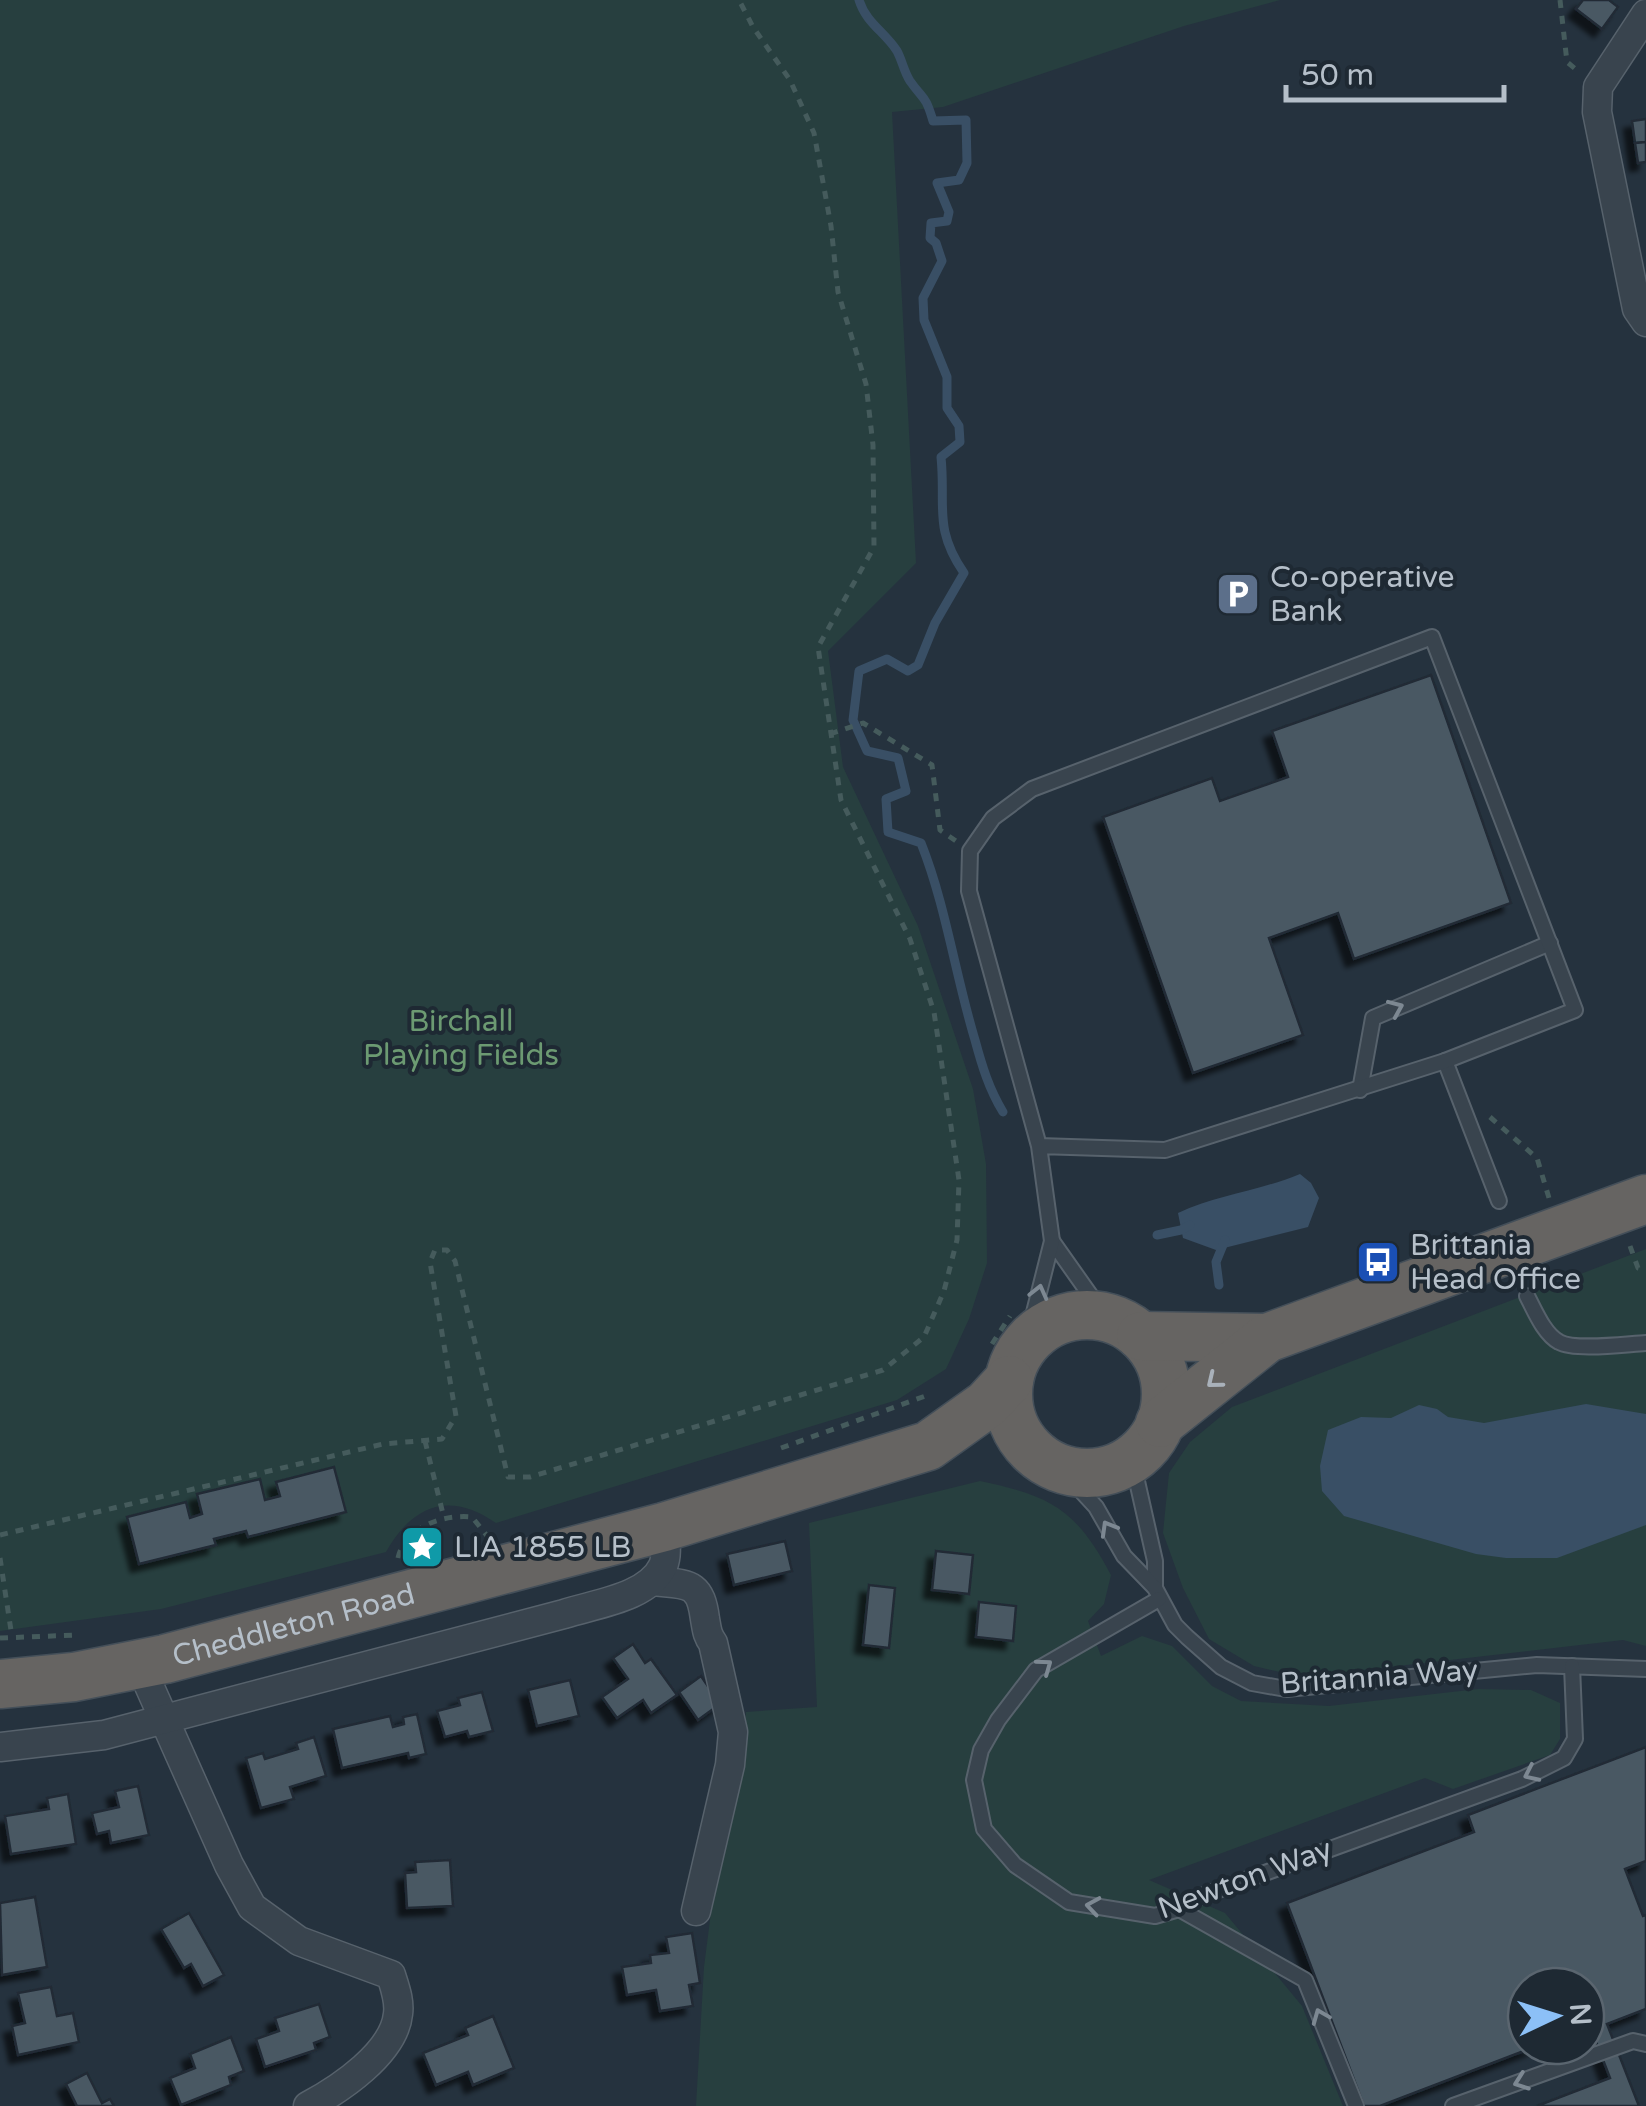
<svg xmlns="http://www.w3.org/2000/svg" width="1646" height="2106" font-family="'Varela Round',sans-serif">
	<defs>
		<filter id="shadow"><feDropShadow dx="-8" dy="8" stdDeviation="2.5" flood-color="#0009"/></filter>
	</defs>
	<rect width="100%" height="100%" fill="#25323e"/>
	<!-- green -->
	<g fill="#273f3f">
		<path d="M0,0H1280L1184,26L943,107L892,112L916,563L828,651L843,767L918,926L973,1089L986,1164L987,1263L969,1319L946,1369L897,1400L496,1523C450,1491 413,1504 386,1552L161,1609L0,1631Z"/>
		<polygon points="1646,1249 1646,1646 1623,1640 1302,1677 1254,1666 1209,1639 1183,1588 1163,1533 1169,1473 1190,1442 1232,1407"/>
		<path d="M980,1481C1051,1496 1076,1509 1111,1575L1104,1604L1088,1621L1101,1656L1142,1636L1172,1646L1212,1686L1241,1701L1329,1706L1478,1689L1531,1690L1560,1703V1739L1550,1755L1453,1789L1425,1778L1149,1880L1225,1913L1302,2006L1343,2106H696L704,1967L716,1873L738,1792L746,1712L817,1707L809,1523Z"/>
	</g>
	<!-- water -->
	<g fill="#394f65">
		<path d="M1300,1174L1311,1183L1319,1198L1308,1227L1216,1250L1183,1238L1178,1213C1217,1195 1259,1191 1300,1174Z"/>
		<polygon points="1586,1404 1646,1414 1646,1525 1557,1558 1506,1558 1476,1554 1344,1516 1322,1491 1320,1466 1328,1430 1361,1417 1391,1418 1419,1405 1437,1409 1448,1417 1484,1423"/>
	</g>
	<g fill="none" stroke-linecap="round" stroke-linejoin="round">
		<!-- stream -->
		<g stroke="#394f65" stroke-width="9">
			<path d="M859,0C866,23 885,32 897,51C902,60 904,72 910,81C924,101 925,94 933,121L966,120L967,163L959,180L937,183L949,212L947,221L931,223L930,238L936,243L942,261L923,298L924,320L947,377V408L959,426L960,442L941,457C946,506 933,528 964,573L935,623L918,665L908,671L887,659L859,671L853,720L867,751L898,758L906,791L886,799L888,832L921,843C946,906 955,974 975,1040C982,1066 989,1089 1003,1112"/>
			<polyline points="1157,1235 1181,1230 1190,1225"/>
			<polyline points="1219,1285 1216,1262 1225,1240"/>
		</g>
	</g>
	<!-- building -->
	<g fill="#495864" stroke="#202b35" stroke-width="2.5" filter="url(#shadow)">
		<polygon points="1583,0 1609,0 1618,7 1602,29 1576,9"/>
		<polygon points="1646,119 1646,142 1635,143 1632,121"/>
		<polygon points="1646,142 1646,162 1638,163 1635,143"/>
		<polygon points="1431,675 1511,903 1354,959 1338,913 1269,938 1303,1035 1193,1073 1103,817 1212,778 1220,801 1288,777 1272,731"/>
		<polygon points="334,1467 346,1512 248,1537 246,1531 214,1539 216,1545 139,1564 127,1517 186,1502 190,1518 202,1514 197,1494 260,1479 265,1500 280,1496 276,1482"/>
		<polygon points="785,1541 792,1571 734,1585 727,1554"/>
		<polygon points="936,1551 973,1555 969,1594 932,1590"/>
		<polygon points="869,1585 895,1588 889,1648 863,1645"/>
		<polygon points="979,1602 1016,1606 1013,1641 976,1637"/>
		<polygon points="633,1644 645,1663 651,1659 677,1695 651,1713 643,1700 617,1718 602,1697 628,1679 613,1658"/>
		<polygon points="701,1676 720,1704 698,1720 679,1692"/>
		<polygon points="570,1680 579,1716 537,1726 528,1690"/>
		<polygon points="482,1692 493,1731 469,1737 467,1731 445,1737 437,1711 460,1705 458,1698"/>
		<polygon points="417,1714 426,1754 409,1758 408,1753 342,1768 333,1729 390,1716 393,1727 404,1724 403,1717"/>
		<polygon points="314,1737 326,1776 290,1787 294,1799 261,1808 246,1758 263,1753 265,1759 298,1749 296,1743"/>
		<polygon points="1646,1747 1646,1861 1625,1869 1643,1916 1646,1915 1646,2009 1607,2024 1639,2106 1537,2106 1610,2078 1590,2026 1586,2027 1586,1986 1526,1986 1526,2046 1537,2046 1380,2106 1364,2106 1287,1903 1474,1832 1468,1815"/>
		<polygon points="138,1786 149,1835 111,1843 109,1831 97,1834 92,1813 119,1807 115,1791"/>
		<polygon points="68,1794 76,1844 11,1854 5,1816 49,1809 47,1798"/>
		<polygon points="450,1860 453,1906 407,1908 405,1873 416,1872 415,1862"/>
		<polygon points="35,1897 47,1967 2,1975 0,1903"/>
		<polygon points="189,1913 224,1975 203,1986 191,1964 184,1968 161,1929"/>
		<polygon points="692,1933 700,1983 689,1985 693,2006 660,2011 656,1990 627,1995 622,1967 651,1963 650,1955 669,1953 666,1937"/>
		<polygon points="51,1987 57,2016 73,2013 79,2042 18,2055 12,2026 25,2023 18,1993"/>
		<polygon points="319,2004 330,2037 314,2043 316,2050 265,2067 256,2039 279,2031 275,2018"/>
		<polygon points="493,2016 514,2068 473,2085 468,2072 436,2085 423,2053 468,2035 465,2028"/>
		<polygon points="231,2037 244,2071 229,2077 231,2085 181,2105 170,2078 195,2068 190,2054"/>
		<polygon points="87,2073 102,2103 110,2099 114,2106 77,2106 66,2084"/>
	</g>
	<g fill="none" stroke-linecap="round" stroke-linejoin="round">
		<!-- service casing -->
		<g stroke="#57626c" stroke-width="18">
			<g id="service">
				<polyline points="1445,1061 1499,1201"/>
				<polyline points="1360,1090 1373,1018 1550,943"/>
				<polyline points="1052,1241 1105,1316"/>
				<path d="M1527,1296C1535,1311 1544,1334 1559,1342C1575,1351 1626,1344 1646,1343"/>
				<polyline points="1026,1344 1052,1241 1039,1146 1165,1150 1445,1061 1575,1010 1432,637 1032,789 993,818 970,851 969,891 1039,1146"/>
				<polyline points="1132,1459 1155,1561 1155,1588"/>
				<polyline points="1060,1468 1096,1507 1124,1556 1155,1588 1175,1625 1187,1637 1221,1667 1252,1683 1286,1689 1537,1665 1646,1669"/>
				<polyline points="1159,1599 1036,1670 998,1720 981,1750 974,1780 984,1829 1015,1865 1069,1902 1155,1916 1179,1909 1199,1897 1522,1779 1564,1758 1575,1739 1572,1666"/>
				<polyline points="1179,1909 1305,1980 1356,2106"/>
				<polyline points="1453,2106 1633,2041 1646,2044"/>
			</g>
		</g>
		<!-- minor casing -->
		<g stroke="#57626c" stroke-width="31">
			<g id="minor">
				<polyline points="1646,14 1598,87 1597,112 1637,309 1646,322"/>
				<path d="M652,1581C687,1585 700,1580 705,1619C707,1630 707,1635 713,1643L733,1732L730,1765L696,1911"/>
				<path d="M139,1663L229,1865L252,1907L299,1941L391,1975C395,1988 400,2001 398,2014C394,2053 340,2089 308,2106"/>
				<path d="M0,1747L104,1735L564,1614C594,1604 648,1598 663,1566C668,1554 665,1540 664,1527"/>
			</g>
		</g>
		<!-- trunk casing -->
		<g stroke="#444f59" stroke-width="51">
			<g id="trunk">
				<circle cx="1087" cy="1394" r="79"/>
				<polyline points="1141,1336 1267,1338"/>
				<polyline points="1160,1423 1267,1338 1646,1199"/>
				<path id="s1" d="M0,1684L74,1677L165,1659L664,1527L928,1446L987,1404L1009,1380"/>
			</g>
		</g>
		<!-- path -->
		<g stroke="#455b5c" stroke-width="5" stroke-dasharray="8 8" stroke-linecap="butt">
			<polyline points="1560,0 1567,62 1578,71"/>
			<polyline points="830,734 863,723 932,765 940,830 956,841"/>
			<polyline points="1490,1117 1537,1158 1549,1198"/>
			<polyline points="1630,1246 1638,1268 1646,1270"/>
			<polyline points="992,1344 1010,1316"/>
			<polyline points="425,1441 444,1518"/>
			<polyline points="781,1448 931,1394"/>
			<polyline points="0,1535 383,1444 442,1439 456,1416 430,1262 435,1250 447,1250 455,1261 508,1477 530,1477 883,1370 924,1337 944,1291 957,1240 959,1180 934,1012 910,939 841,800 818,647 874,547 873,445 866,384 838,292 831,226 814,133 790,80 753,27 739,0"/>
			<polyline points="0,1558 12,1637"/>
			<path d="M398,1558C405,1527 443,1514 472,1517L488,1537"/>
			<polyline points="0,1638 77,1635"/>
		</g>
		<!-- service -->
		<use href="#service" stroke="#39444e" stroke-width="14"/>
		<!-- minor -->
		<use href="#minor" stroke="#39444e" stroke-width="28"/>
		<!-- trunk -->
		<use href="#trunk" stroke="#666462" stroke-width="48"/>
	</g>
	<!-- one-way arrows -->
	<defs><path id="oneway-chevron" d="M-2-3.5L2.5 0L-2 3.5" fill="none" stroke-width="1.6" stroke-linecap="round" stroke-linejoin="round" transform="scale(2.5)"/></defs>
	<g stroke="#7d8892">
		<use href="#oneway-chevron" transform="translate(1396 1008) rotate(-23)"/>
		<use href="#oneway-chevron" transform="translate(1039 1292) rotate(-76)"/>
		<use href="#oneway-chevron" transform="translate(1108 1528) rotate(-120)"/>
		<use href="#oneway-chevron" transform="translate(1045 1666) rotate(-36)"/>
		<use href="#oneway-chevron" transform="translate(1531 1774) rotate(155)"/>
		<use href="#oneway-chevron" transform="translate(1093 1906) rotate(-171)"/>
		<use href="#oneway-chevron" transform="translate(1320 2016) rotate(-112)"/>
		<use href="#oneway-chevron" transform="translate(1521 2082) rotate(160)"/>
	</g>
	<use stroke="#a9b1ba" href="#oneway-chevron" transform="translate(1214 1381) rotate(141)"/>
	<!-- icons -->
	<defs>
		<g id="parking-square" transform="scale(2.25)"><rect x="-9" y="-9" width="18" height="18" rx="4" fill="#5c6f8a" stroke="#1e2933"/><path d="M-3.5-5.5H1a3.5 3.5 0 0 1 0 7H-1V5.5H-3.5ZM-1-3.4V-.6H.8a1.4 1.4 0 0 0 0-2.8Z" fill="#fff"/></g>
		<g id="bus-square" transform="scale(2.25)"><rect x="-9" y="-9" width="18" height="18" rx="4" fill="#1a4fb4" stroke="#1e2933"/><path d="M-5-6H5V4H4V6H2V4H-2V6H-4V4H-5ZM-3.5-4V0h7V-4ZM-3.5 1.2v1.5H-2V1.2ZM2 1.2v1.5H3.5V1.2Z" fill="#fff"/></g>
		<g id="sight-square" transform="scale(2.25)"><rect x="-9" y="-9" width="18" height="18" rx="4" fill="#0f9aa8" stroke="#1e2933"/><path d="M0-6L1.8-2.2L6-1.7L2.9 1.2L3.7 5.4L0 3.3L-3.7 5.4L-2.9 1.2L-6-1.7L-1.8-2.2Z" fill="#fff"/></g>
	</defs>
	<g fill-rule="evenodd">
		<use href="#parking-square" x="1238" y="594"/>
		<use href="#bus-square" x="1378" y="1262"/>
		<use href="#sight-square" x="422" y="1547"/>
	</g>
	<g text-anchor="middle" dominant-baseline="central" stroke-width="8" stroke-linejoin="round" paint-order="stroke">
		<!-- poi labels -->
		<g font-size="30" fill="#b5bfc9" stroke="#1e2933" text-anchor="start">
			<text x="1270" y="577">Co-operative<tspan x="1270" dy="34">Bank</tspan></text>
			<text x="1410" y="1245">Brittania<tspan x="1410" dy="34">Head Office</tspan></text>
			<text x="454" y="1547">LIA 1855 LB</text>
		</g>
		<!-- park labels -->
		<g font-size="30" fill="#6c9a72" stroke="#1e2933">
			<text x="461" y="1021">Birchall<tspan x="461" dy="34">Playing Fields</tspan></text>
		</g>
		<!-- street labels -->
		<g font-size="30" fill="#b5bfc9" stroke="#1e2933">
			<text stroke="none"><textPath href="#s1" startOffset="300">Cheddleton Road</textPath></text>
			<text transform="translate(1379 1677) rotate(-4)">Britannia Way</text>
			<text transform="translate(1245 1879) rotate(-20)">Newton Way</text>
		</g>
	</g>
	<!-- north arrow -->
	<g transform="translate(1556 2016) rotate(86)"><circle r="48" fill="#1e2933" stroke="#5a656f" stroke-width="2.5"/>
	<path d="M0-8L18 38L0 25L-18 38Z" fill="#8cc0f7"/>
	<text y="-15" font-size="28" font-weight="bold" text-anchor="middle" fill="#b5bfc9">N</text>
	</g>
	<!-- scale -->
	<path d="M1286 85v15h218v-15" fill="none" stroke="#b5bfc9" stroke-width="5"/>
	<text x="1301" y="85" font-size="30" fill="#b5bfc9" stroke="#1e2933" stroke-width="8" paint-order="stroke">50 m</text>
</svg>
